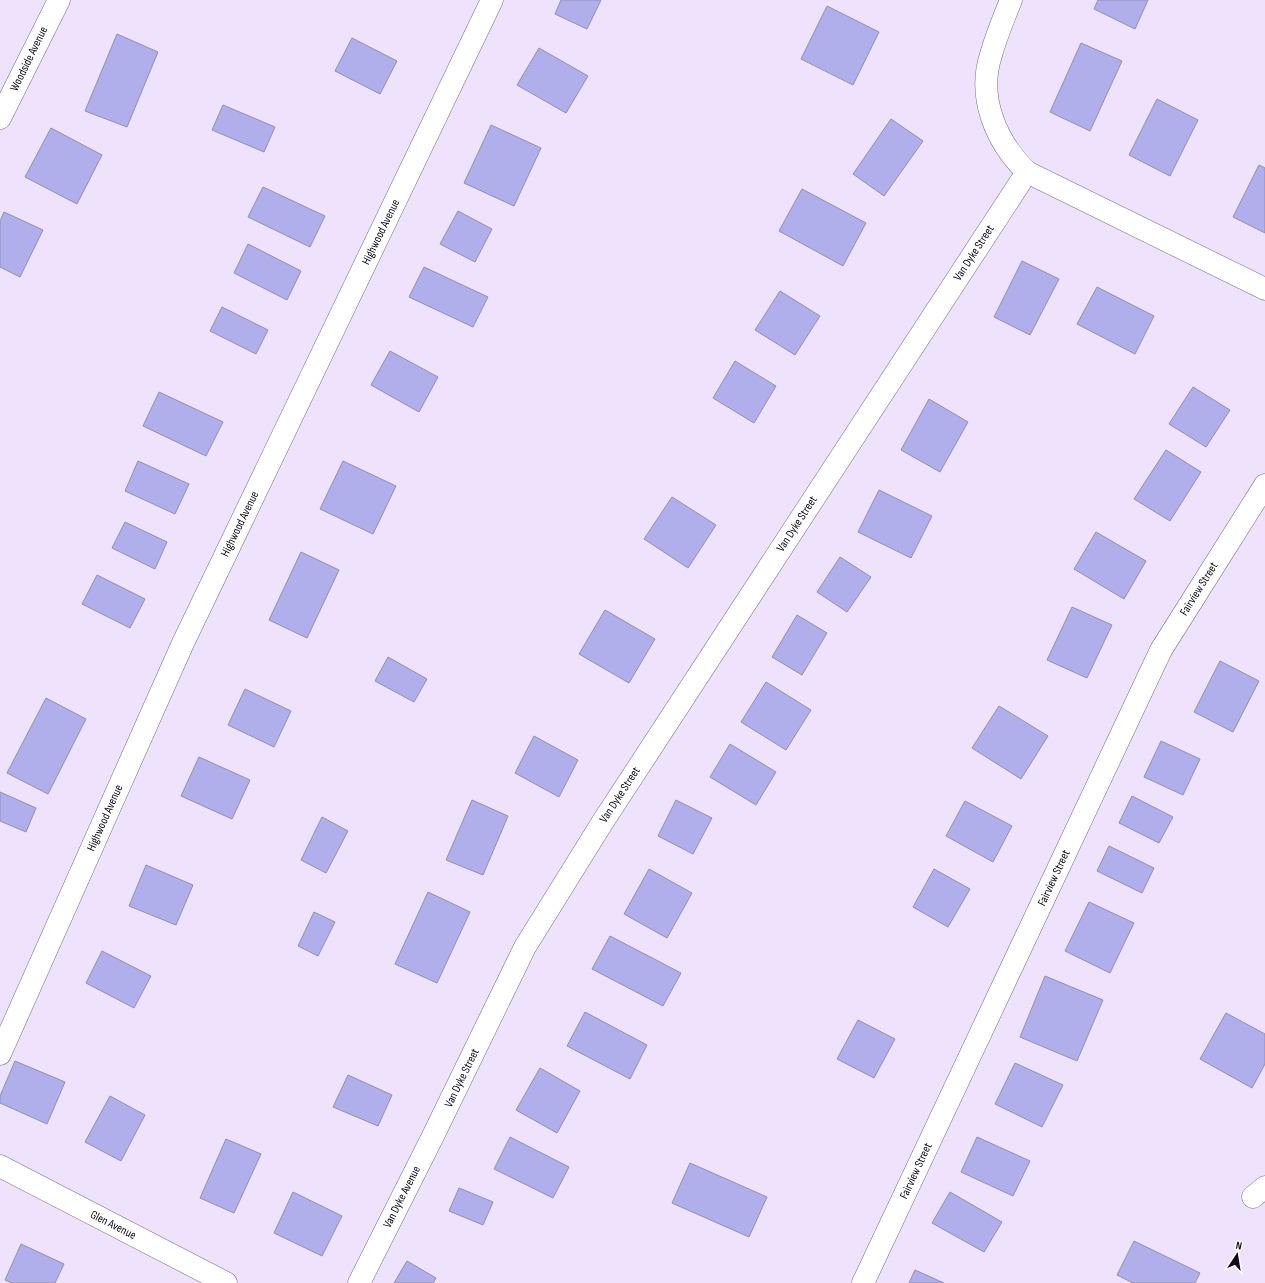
<svg xmlns="http://www.w3.org/2000/svg" width="1265" height="1283" font-family="'Sofia Sans Condensed',sans-serif">
	<rect width="100%" height="100%" fill="#eee2fd"/>
	<!-- building -->
	<g fill="#b1aeec" stroke="#908fb0">
		<polygon points="561,0 601,0 587,29 555,14"/>
		<polygon points="1098,0 1148,0 1135,29 1094,9"/>
		<polygon points="827,6 879,32 853,85 801,59"/>
		<polygon points="117,34 158,52 127,127 85,111"/>
		<polygon points="352,38 397,61 380,94 335,71"/>
		<polygon points="1081,43 1122,61 1090,131 1050,112"/>
		<polygon points="539,48 588,76 566,113 517,85"/>
		<polygon points="1157,99 1198,120 1170,176 1129,155"/>
		<polygon points="223,105 275,127 264,152 212,130"/>
		<polygon points="891,119 923,141 884,196 853,174"/>
		<polygon points="491,125 541,148 514,206 464,183"/>
		<polygon points="51,128 102,155 77,204 25,177"/>
		<polygon points="1259,165 1265,168 1265,233 1233,217"/>
		<polygon points="263,187 325,216 310,247 248,217"/>
		<polygon points="802,189 866,223 843,266 779,231"/>
		<polygon points="458,211 492,229 475,262 440,244"/>
		<polygon points="4,212 43,230 20,277 0,267 0,221"/>
		<polygon points="248,244 301,271 287,300 234,273"/>
		<polygon points="1022,261 1059,279 1030,335 994,317"/>
		<polygon points="424,267 488,297 473,327 409,297"/>
		<polygon points="1097,287 1154,316 1135,354 1077,324"/>
		<polygon points="780,291 820,316 795,355 755,330"/>
		<polygon points="222,307 268,330 256,354 210,331"/>
		<polygon points="390,351 438,377 419,412 371,385"/>
		<polygon points="735,361 776,386 754,423 713,398"/>
		<polygon points="1193,387 1230,410 1206,447 1169,424"/>
		<polygon points="159,392 223,422 206,456 143,426"/>
		<polygon points="929,399 968,422 940,472 901,450"/>
		<polygon points="1166,450 1201,472 1170,521 1134,499"/>
		<polygon points="138,461 189,484 175,514 125,491"/>
		<polygon points="343,461 396,486 373,534 320,509"/>
		<polygon points="879,490 932,516 911,558 858,532"/>
		<polygon points="672,497 716,525 688,568 644,539"/>
		<polygon points="125,522 167,542 155,569 112,548"/>
		<polygon points="1096,532 1146,561 1124,599 1074,569"/>
		<polygon points="301,552 339,570 307,638 269,620"/>
		<polygon points="840,557 871,577 847,612 817,592"/>
		<polygon points="97,575 145,599 130,628 82,604"/>
		<polygon points="1072,607 1112,625 1087,678 1047,660"/>
		<polygon points="605,610 655,639 629,683 579,654"/>
		<polygon points="797,615 827,633 802,675 772,657"/>
		<polygon points="388,657 427,679 414,702 375,681"/>
		<polygon points="1220,661 1259,681 1233,732 1194,712"/>
		<polygon points="766,682 811,710 786,750 741,722"/>
		<polygon points="245,689 291,711 274,747 228,725"/>
		<polygon points="46,698 86,719 48,794 7,773"/>
		<polygon points="999,706 1048,736 1021,779 972,748"/>
		<polygon points="534,736 578,760 559,797 515,773"/>
		<polygon points="1161,741 1200,759 1183,795 1144,777"/>
		<polygon points="730,744 776,772 756,805 710,777"/>
		<polygon points="199,757 250,780 232,819 181,796"/>
		<polygon points="0,792 36,808 26,832 0,821"/>
		<polygon points="1132,796 1173,817 1159,843 1119,823"/>
		<polygon points="472,800 508,816 483,875 446,860"/>
		<polygon points="676,800 712,818 693,854 658,836"/>
		<polygon points="965,801 1012,826 993,862 946,836"/>
		<polygon points="322,817 348,831 326,873 301,860"/>
		<polygon points="1109,846 1154,868 1142,893 1097,871"/>
		<polygon points="146,865 193,885 176,925 129,906"/>
		<polygon points="649,869 692,893 667,938 624,914"/>
		<polygon points="934,869 970,889 948,927 913,907"/>
		<polygon points="428,892 470,912 437,983 395,964"/>
		<polygon points="1089,902 1134,923 1110,973 1065,951"/>
		<polygon points="314,912 335,922 318,956 298,946"/>
		<polygon points="610,936 681,973 663,1006 592,969"/>
		<polygon points="102,951 151,976 134,1008 86,983"/>
		<polygon points="1045,976 1103,1000 1077,1061 1020,1037"/>
		<polygon points="585,1012 647,1045 630,1079 567,1046"/>
		<polygon points="1226,1013 1265,1034 1265,1064 1252,1088 1200,1059"/>
		<polygon points="858,1020 895,1039 874,1078 837,1059"/>
		<polygon points="15,1061 65,1082 47,1124 0,1103 0,1096"/>
		<polygon points="1015,1063 1063,1085 1042,1127 995,1104"/>
		<polygon points="540,1068 580,1091 557,1133 516,1110"/>
		<polygon points="348,1075 392,1095 378,1126 333,1107"/>
		<polygon points="110,1096 145,1115 121,1161 85,1142"/>
		<polygon points="510,1137 569,1167 553,1198 494,1169"/>
		<polygon points="977,1137 1030,1161 1013,1196 961,1172"/>
		<polygon points="226,1139 261,1154 234,1213 200,1198"/>
		<polygon points="690,1163 767,1197 749,1237 672,1203"/>
		<polygon points="459,1188 493,1202 483,1225 449,1211"/>
		<polygon points="293,1192 342,1216 322,1256 274,1233"/>
		<polygon points="950,1192 1002,1222 984,1252 932,1223"/>
		<polygon points="1134,1241 1200,1273 1195,1283 1133,1283 1117,1275"/>
		<polygon points="21,1244 64,1264 55,1283 12,1283 5,1280"/>
		<polygon points="407,1261 436,1278 433,1283 394,1283"/>
		<polygon points="915,1270 944,1283 909,1283"/>
	</g>
	<g fill="none" stroke-linecap="round" stroke-linejoin="round">
		<!-- minor casing -->
		<g stroke="#776a88" stroke-width="23">
			<g id="minor">
				<path d="M1011,0C1004,18 996,36 991,55C977,97 996,142 1027,172L1265,289"/>
				<polyline points="0,118 59,0"/>
				<polyline points="0,1054 183,643 492,0"/>
				<polyline points="0,1166 226,1283"/>
				<polyline points="1253,1197 1265,1187"/>
				<polyline points="359,1283 432,1138 525,947 602,823 1027,172"/>
				<polyline points="863,1283 1161,650 1265,485"/>
			</g>
		</g>
		<!-- minor -->
		<use href="#minor" stroke="#fff" stroke-width="22"/>
	</g>
	<g text-anchor="middle" dominant-baseline="central" stroke-width="3" stroke-linejoin="round" paint-order="stroke">
		<!-- street labels -->
		<g font-size="12" fill="#0f0a15" stroke="#fff">
			<text transform="translate(29 59) rotate(-64)">Woodside Avenue</text>
			<text transform="translate(381 232) rotate(-64)">Highwood Avenue</text>
			<text transform="translate(974 253) rotate(-57)">Van Dyke Street</text>
			<text transform="translate(240 524) rotate(-64)">Highwood Avenue</text>
			<text transform="translate(797 524) rotate(-57)">Van Dyke Street</text>
			<text transform="translate(1199 589) rotate(-58)">Fairview Street</text>
			<text transform="translate(620 795) rotate(-57)">Van Dyke Street</text>
			<text transform="translate(105 818) rotate(-66)">Highwood Avenue</text>
			<text transform="translate(1054 878) rotate(-65)">Fairview Street</text>
			<text transform="translate(462 1078) rotate(-64)">Van Dyke Street</text>
			<text transform="translate(916 1171) rotate(-65)">Fairview Street</text>
			<text transform="translate(402 1197) rotate(-63)">Van Dyke Avenue</text>
			<text transform="translate(113 1225) rotate(27)">Glen Avenue</text>
		</g>
	</g>
	<!-- north arrow -->
	<g transform="translate(1237 1255) rotate(12)" stroke="#ffffff" stroke-width="3" paint-order="stroke">
	<path d="M0-3L7 15L0 10L-7 15Z" fill="#0f0a15"/>
	<text y="-6" font-size="11" font-weight="bold" text-anchor="middle" fill="#0f0a15">N</text>
	</g>
</svg>
